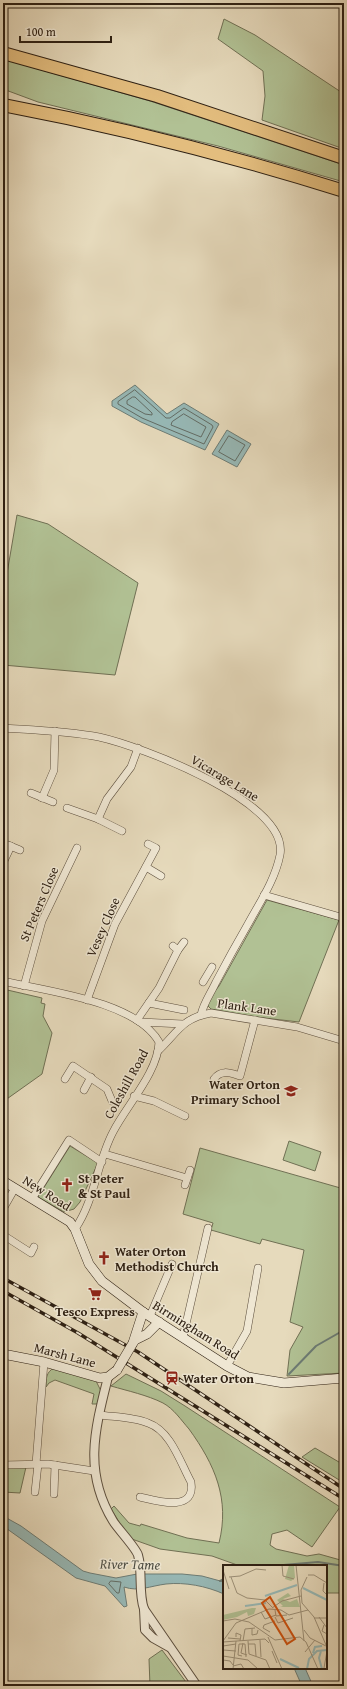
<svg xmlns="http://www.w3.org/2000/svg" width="347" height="1689" font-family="'Gentium Book Plus',serif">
	<rect width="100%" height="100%" fill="#e6dabc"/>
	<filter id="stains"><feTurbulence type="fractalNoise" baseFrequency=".005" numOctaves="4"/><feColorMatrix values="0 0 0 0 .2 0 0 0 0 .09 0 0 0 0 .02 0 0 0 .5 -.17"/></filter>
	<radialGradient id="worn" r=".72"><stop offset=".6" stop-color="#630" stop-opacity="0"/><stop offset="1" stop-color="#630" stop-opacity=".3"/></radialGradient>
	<!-- green -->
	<g fill="#b1c194" stroke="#707054">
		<polygon points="224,19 255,35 344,94 344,149 262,120 265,96 263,71 218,39"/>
		<polygon points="3,59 150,101 344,165 344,182 218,146 38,102 3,89"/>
		<polygon points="17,515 48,524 138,583 115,675 3,665 3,597"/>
		<polygon points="267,900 339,920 299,1022 256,1017 211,1009 208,1006 209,998 219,986"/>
		<polygon points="3,989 42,998 41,1003 45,1004 43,1016 52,1033 42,1074 4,1101"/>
		<polygon points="289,1141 321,1152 315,1171 283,1160"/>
		<polygon points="70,1146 98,1163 80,1202 74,1209 64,1212 38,1197"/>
		<polygon points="200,1148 344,1189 344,1373 287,1376 290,1350 303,1327 290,1322 304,1250 262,1239 260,1244 211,1230 213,1223 183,1214"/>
		<path d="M54,1368L96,1381L101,1391L97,1404H92L94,1394L55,1380L49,1383L46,1387C46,1379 46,1372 54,1368Z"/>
		<path d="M126,1374L161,1391L185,1406L340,1507L312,1547L287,1530L272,1534L270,1545L276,1549L307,1556L319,1554L344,1561V1593H326V1566H240L212,1556L160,1549L129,1538L111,1509L114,1506L129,1523L140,1526L141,1524L187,1538L219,1543C230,1499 215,1465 189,1429C181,1420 174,1409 163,1403C147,1395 128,1391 111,1386Z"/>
		<polygon points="315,1448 344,1465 344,1483 302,1457"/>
		<polygon points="26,1467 20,1493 3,1492 3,1468"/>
		<polygon points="162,1650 189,1686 150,1686 149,1659"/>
	</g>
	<!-- water -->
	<g fill="#97b9b7" stroke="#6d7c75">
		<polygon points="135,385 167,414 184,403 219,424 205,450 141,422 112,406 112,401"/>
		<polygon points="227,430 251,444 237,467 212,454"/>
		<path d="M3,1516L21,1526L83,1571L90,1573L116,1578L137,1574H182L202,1576L224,1582V1594C206,1586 185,1582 166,1584C150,1586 139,1592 124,1587L127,1606L124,1607L105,1586L76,1578L3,1526Z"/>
		<polygon points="294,1668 305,1668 313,1686 302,1686"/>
	</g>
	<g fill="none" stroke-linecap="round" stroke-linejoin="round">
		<!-- shore -->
		<g stroke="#626c65" stroke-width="1">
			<polygon points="135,390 166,418 170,418 184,408 212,425 213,427 204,444 142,418 118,404 118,402"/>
			<polygon points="133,397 135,397 152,413 152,415 145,414 127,404 127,401"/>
			<polygon points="184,414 206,427 201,437 171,425 172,422"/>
			<polygon points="229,436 245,445 235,461 219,452"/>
			<polygon points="111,1581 121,1582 119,1593 117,1593 109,1584"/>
		</g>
		<!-- stream -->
		<g stroke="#6d7c75" stroke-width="2">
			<polyline points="289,1374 316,1346 344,1330"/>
			<polyline points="272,1566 318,1562 344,1566"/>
			<polyline points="220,1581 224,1579"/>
		</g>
		<!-- minor-tunnel -->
		<polyline stroke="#c1b59a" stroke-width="7" stroke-dasharray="7 3.5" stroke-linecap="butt" points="112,1101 120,1106"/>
		<!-- minor casing -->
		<g stroke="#5c4e3d" stroke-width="8">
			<g id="minor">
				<path d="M3,728C35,730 68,731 99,737C140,746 290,802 280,855C275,880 260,902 248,924C237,943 226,963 216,982C211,993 203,1004 201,1015"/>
				<polyline points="31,793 53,802"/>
				<polyline points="42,798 54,770 55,731"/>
				<polyline points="67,808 98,819 122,831"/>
				<polyline points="98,819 107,799 131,767 138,748"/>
				<polyline points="3,843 20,850"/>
				<polyline points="3,863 11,846"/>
				<polyline points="146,867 161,876"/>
				<polyline points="264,895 344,918"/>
				<polyline points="173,946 178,950 184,942"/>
				<path d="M3,981C46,991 136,1001 159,1042C158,1072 127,1105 113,1132C97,1162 95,1200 75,1229"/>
				<polyline points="203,982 212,967"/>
				<polyline points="24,986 42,921 77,848"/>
				<polyline points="87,1000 115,924 156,848 148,844"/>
				<polyline points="149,1003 184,1010"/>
				<polyline points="137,1020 159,988 178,950"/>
				<polyline points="140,1022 183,1024"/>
				<path d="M158,1051C178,1032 182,1018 211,1013L297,1027L344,1041"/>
				<polyline points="65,1079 73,1066 107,1089 112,1101"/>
				<path d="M214,1079C221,1069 230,1073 240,1076L255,1020"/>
				<polyline points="84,1090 91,1077"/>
				<polyline points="134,1096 154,1101 185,1116"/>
				<polyline points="105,1154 187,1178"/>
				<polyline points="185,1185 190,1170"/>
				<polyline points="32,1199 69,1140 102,1162"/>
				<polyline points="3,1209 15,1188"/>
				<polyline points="3,1235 31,1253 34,1247"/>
				<polyline points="150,1316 172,1264"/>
				<polyline points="183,1337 208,1228"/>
				<polyline points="227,1366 247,1331 258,1268"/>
				<path d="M99,1415C115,1417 134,1417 148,1423C171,1431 180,1462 191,1482C196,1513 157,1501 140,1497"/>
				<polyline points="36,1464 44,1362"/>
				<polyline points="3,1465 48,1464 94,1471"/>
				<polyline points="35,1492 38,1464"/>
				<polyline points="54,1494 55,1465"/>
			</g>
		</g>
		<!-- tertiary casing -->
		<g stroke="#5c4e3d" stroke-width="10">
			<g id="tertiary">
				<path d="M108,1377C95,1429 83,1472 113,1521C118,1529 136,1548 138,1555C143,1572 138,1592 144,1609L197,1686"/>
				<polyline points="144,1609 145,1630 153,1638 169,1647"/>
			</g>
		</g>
		<!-- secondary casing -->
		<g stroke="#2e2013" stroke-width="10">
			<g id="secondary">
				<polyline points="3,1181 70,1222 75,1229 89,1264 102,1281 143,1312 227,1366 248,1377 284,1383 344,1378"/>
				<polyline points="135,1340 147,1334 159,1322"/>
				<polyline points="133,1343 143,1312"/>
				<polyline points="3,1354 44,1362 100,1378 108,1377 117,1370"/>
			</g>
		</g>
		<!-- motorway casing -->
		<g stroke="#2e2013" stroke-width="14">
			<g id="motorway">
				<polyline points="3,53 157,96 344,158"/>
				<path d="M3,105C119,127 232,156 344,191"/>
			</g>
		</g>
		<!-- minor -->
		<use href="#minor" stroke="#efe7d3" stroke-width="7"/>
		<!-- tertiary -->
		<use href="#tertiary" stroke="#efe7d3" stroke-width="8"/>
		<!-- secondary -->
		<use href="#secondary" stroke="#efe7d3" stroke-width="9"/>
		<!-- motorway -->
		<use href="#motorway" stroke="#e3bd7e" stroke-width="12"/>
		<!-- rail casing -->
		<g stroke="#2e2013" stroke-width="3.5">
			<g id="rail">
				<polyline points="3,1278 138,1352 344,1489"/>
				<polyline points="3,1291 78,1333 344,1499"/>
			</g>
		</g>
		<!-- rail -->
		<use href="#rail" stroke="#efe7d3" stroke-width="2" stroke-dasharray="6" stroke-linecap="butt"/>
		<!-- secondary-bridge casing -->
		<g stroke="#2e2013" stroke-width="10" stroke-linecap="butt">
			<polyline id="secondary-bridge" points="117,1370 133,1343"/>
		</g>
		<!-- secondary-bridge -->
		<use href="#secondary-bridge" stroke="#efe7d3" stroke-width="9"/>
	</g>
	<!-- icons -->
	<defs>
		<g id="school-bare" transform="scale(1.08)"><path d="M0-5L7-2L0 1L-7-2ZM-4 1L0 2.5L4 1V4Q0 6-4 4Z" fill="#8f2418" stroke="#efe7d3" stroke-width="2.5" paint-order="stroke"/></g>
		<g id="church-bare" transform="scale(1.08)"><path d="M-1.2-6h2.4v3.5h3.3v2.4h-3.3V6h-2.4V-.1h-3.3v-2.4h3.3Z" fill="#8f2418" stroke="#efe7d3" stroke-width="2.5" paint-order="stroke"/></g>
		<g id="supermarket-bare" transform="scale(1.08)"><path d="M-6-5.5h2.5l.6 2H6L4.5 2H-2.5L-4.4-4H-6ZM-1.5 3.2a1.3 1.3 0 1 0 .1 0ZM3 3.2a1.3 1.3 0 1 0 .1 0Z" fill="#8f2418" stroke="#efe7d3" stroke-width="2.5" paint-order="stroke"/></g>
		<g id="station-bare" transform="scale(1.08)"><path d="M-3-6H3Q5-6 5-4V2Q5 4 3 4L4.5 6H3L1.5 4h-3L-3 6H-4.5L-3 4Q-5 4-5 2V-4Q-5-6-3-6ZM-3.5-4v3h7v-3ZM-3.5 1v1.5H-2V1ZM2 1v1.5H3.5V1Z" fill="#8f2418" stroke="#efe7d3" stroke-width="2.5" paint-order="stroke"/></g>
	</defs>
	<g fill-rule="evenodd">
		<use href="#school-bare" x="291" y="1091"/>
		<use href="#church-bare" x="67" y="1185"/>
		<use href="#church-bare" x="104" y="1258"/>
		<use href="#supermarket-bare" x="95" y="1294"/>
		<use href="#station-bare" x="172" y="1378"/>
	</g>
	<g text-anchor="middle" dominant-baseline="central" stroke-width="3" stroke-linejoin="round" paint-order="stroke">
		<!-- street labels -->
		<g font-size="13" fill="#2e2013" stroke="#efe7d3">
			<text transform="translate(225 778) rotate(31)">Vicarage Lane</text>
			<text transform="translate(39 904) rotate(-67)">St Peters Close</text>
			<text transform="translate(103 927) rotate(-66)">Vesey Close</text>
			<text transform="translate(247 1007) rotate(8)">Plank Lane</text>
			<text transform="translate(126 1084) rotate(-61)">Coleshill Road</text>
			<text transform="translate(47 1193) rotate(32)">New Road</text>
			<text transform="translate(196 1330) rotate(32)">Birmingham Road</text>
			<text transform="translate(65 1355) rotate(15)">Marsh Lane</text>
		</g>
		<!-- poi labels -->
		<g font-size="13" font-weight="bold" fill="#2e2013" stroke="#efe7d3" text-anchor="start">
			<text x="280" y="1084" text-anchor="end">Water Orton<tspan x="280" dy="15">Primary School</tspan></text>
			<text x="78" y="1178">St Peter<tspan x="78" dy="15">&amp; St Paul</tspan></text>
			<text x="115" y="1251">Water Orton<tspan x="115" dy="15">Methodist Church</tspan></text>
			<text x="95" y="1311" text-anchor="middle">Tesco Express</text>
			<text x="183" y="1378">Water Orton</text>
		</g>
		<!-- water labels -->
		<g font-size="14" font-style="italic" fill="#4e4e44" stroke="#efe7d3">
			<text transform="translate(130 1564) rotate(1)">River Tame</text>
		</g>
	</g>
	<!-- overview -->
	<g transform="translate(223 1565)">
		<rect width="104" height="104" fill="#e6dabc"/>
		<path d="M66,0H71L72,13L68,16L62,14ZM65,28L68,31L60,34L67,37L74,34L77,42H57L60,41L54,35ZM29,43H43H33L31,49L25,51L24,47L14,52L0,55V50Z" fill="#b1c194"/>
		<path fill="none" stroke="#97b9b7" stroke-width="2" d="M80,23L104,35M42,31L74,20M22,41L43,38M98,86L96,93L99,104M90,88L92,82L99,81M57,94L76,103M84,104L86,94L94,86L104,85"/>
		<path fill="none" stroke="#9c9078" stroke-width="1" d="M59,0L60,11L71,14M73,0L81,76M0,5L6,24M85,10H91L104,18M6,12L17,11L33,4L43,5M8,12L14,28M84,12L78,25L79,38L91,52L103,80M101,18L100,26L104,30M14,28L24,33L42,35L49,42M49,43L59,36L78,31M52,45L53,51L64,50M38,47L42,54L53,50M52,52L55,58L70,53M96,52L104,63M91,53H104M0,56L12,54L26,57L52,75L77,72L83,77L95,104M101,60L99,66L104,69M29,63V70L34,69L35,65M81,65L87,73L103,81M47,67L40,63L41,60L52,56M13,72V68L18,70L17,76M45,72L59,104M5,73L17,74M37,75L38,92M0,76L13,58L46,44L58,45L66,50L85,45M20,76L22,64L32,63M25,76L26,89L43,95L47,104M0,77L42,74L46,78M20,78L18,88L24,90M25,79H32L33,91M0,81L13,79M0,85L13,86M49,86L54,98M82,87L92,75M0,91L25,95L35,104M19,91L15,90L16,79H22L23,92M0,95L7,96L10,100M10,101L18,99L21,104M101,103L104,86M10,104L13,76"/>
		<path fill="#cc500d" fill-opacity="0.15" stroke="#cc500d" stroke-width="2" d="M47,32L72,74L64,79L39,38Z"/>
		<rect width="104" height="104" fill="none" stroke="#2e2013" stroke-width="2"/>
	</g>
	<!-- margin -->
	<rect width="347" height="1689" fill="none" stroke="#e6dabc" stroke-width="16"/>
	<rect x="4" y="4" width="339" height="1681" fill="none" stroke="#2e2013" stroke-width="2"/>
	<rect x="8" y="8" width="331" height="1673" fill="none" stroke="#2e2013"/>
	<!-- scale -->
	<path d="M20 36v6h91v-6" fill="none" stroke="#2e2013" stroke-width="2"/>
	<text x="26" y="36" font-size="12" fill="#2e2013" stroke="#efe7d3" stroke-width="3" paint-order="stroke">100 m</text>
	<rect width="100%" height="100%" filter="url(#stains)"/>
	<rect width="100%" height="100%" fill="url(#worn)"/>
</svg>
